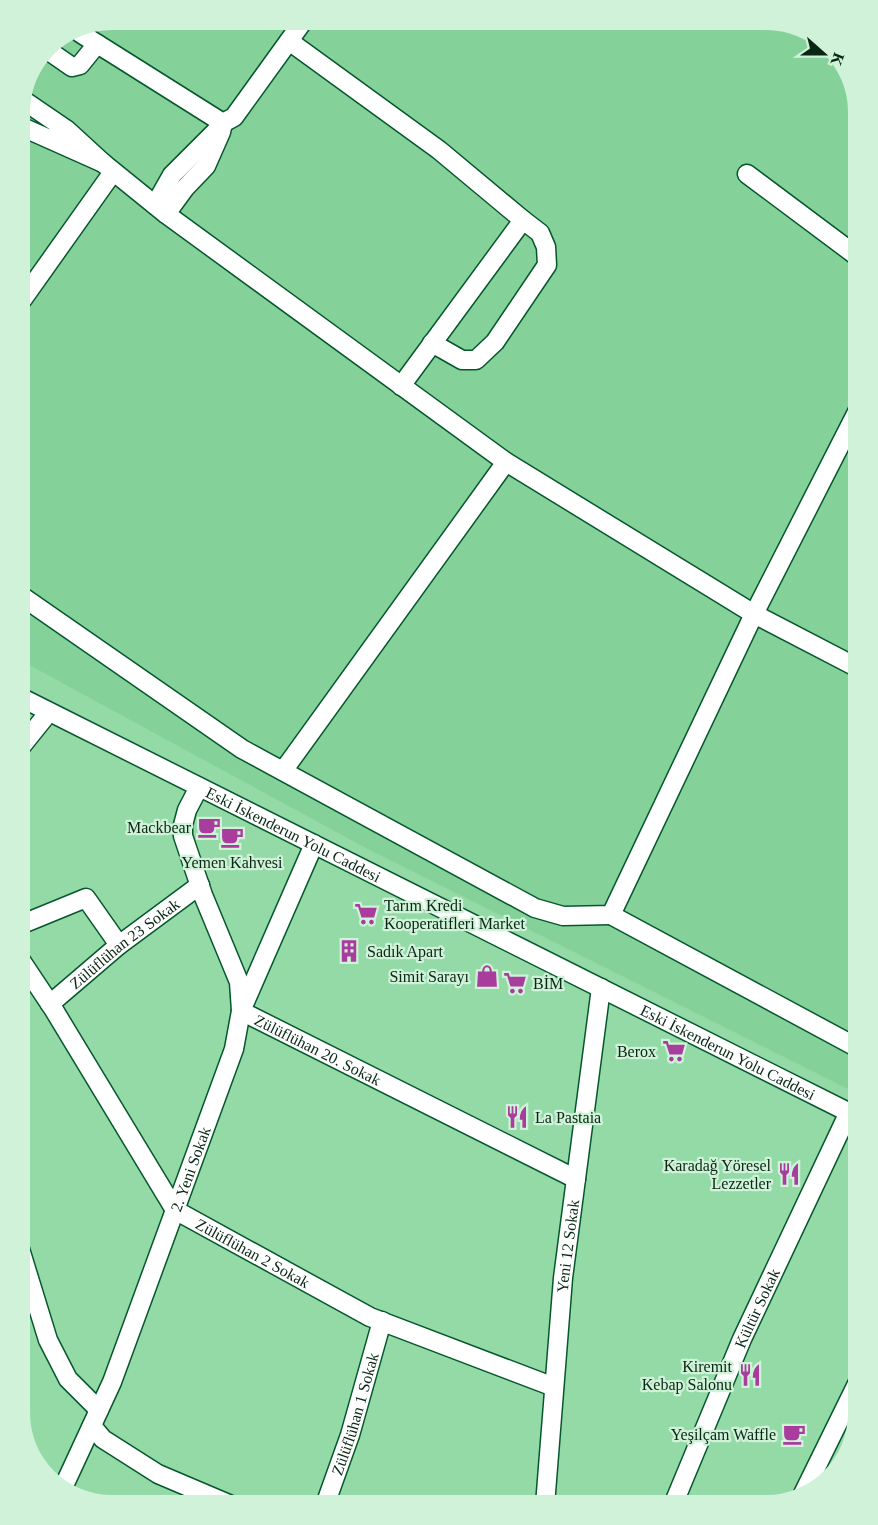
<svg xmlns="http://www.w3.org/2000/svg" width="878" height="1525" font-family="Georgia,serif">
	<rect width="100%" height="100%" fill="#93daa7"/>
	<!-- built -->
	<polygon fill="#84d29a" points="112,20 773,20 818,35 849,71 858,112 858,1094 362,846 20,660 20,106 47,46"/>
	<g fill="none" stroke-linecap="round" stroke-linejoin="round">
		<!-- minor casing -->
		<g stroke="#05572c" stroke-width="21">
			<g id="minor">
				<polyline points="80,33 223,123 234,117 304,20"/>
				<polyline points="289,41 439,150 523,220 401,386"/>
				<polyline points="46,49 72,67 80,65 97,44"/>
				<polyline points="20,126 103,163 67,130 23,100"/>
				<polyline points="103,163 166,214 506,462 754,614 858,668"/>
				<polyline points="747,174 858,257"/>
				<polyline points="155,205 172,175 218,129"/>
				<polyline points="166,214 185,188 206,166 221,132 223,123"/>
				<polyline points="20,303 113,172"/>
				<polyline points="432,343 462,360 476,360 495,342 547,265 546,247 540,233 523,220"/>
				<polyline points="20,595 242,749 535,908 563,916 611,915 754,614 858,410"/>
				<path id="s1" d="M20,697L858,1117"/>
				<polyline points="20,748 49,712"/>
				<polyline points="283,771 506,462"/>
				<path id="s2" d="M199,787L187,810L183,825V836L203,895L239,982L241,1011L576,1179"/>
				<polyline points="611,915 858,1048"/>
				<polyline points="20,925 86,898 119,945"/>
				<path id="s3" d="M20,959L54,1010L175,1210L370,1317L554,1387"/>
				<path id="s4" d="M50,1004L119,945L200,885"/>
				<polyline points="20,1249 48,1340 68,1379 99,1410"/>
				<polyline points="92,1426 103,1439 158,1474 231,1505"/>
				<path id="s5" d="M62,1490L112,1382L234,1049L241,1011L314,844"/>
				<polyline points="801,1498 858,1382"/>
				<path id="s6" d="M325,1505L350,1435L382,1321"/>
				<path id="s7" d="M545,1505L563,1278L601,988"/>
				<path id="s8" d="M673,1505L742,1339L849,1112"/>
			</g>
		</g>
		<!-- minor -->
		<use href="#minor" stroke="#fff" stroke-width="18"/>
	</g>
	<!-- icons -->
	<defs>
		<g id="cafe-bare" transform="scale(1.8)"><path d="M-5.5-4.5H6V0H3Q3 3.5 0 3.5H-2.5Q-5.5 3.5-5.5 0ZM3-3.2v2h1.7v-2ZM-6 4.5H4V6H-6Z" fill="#a93d9d" stroke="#cff2d8" stroke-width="2.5" paint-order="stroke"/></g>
		<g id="supermarket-bare" transform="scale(1.8)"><path d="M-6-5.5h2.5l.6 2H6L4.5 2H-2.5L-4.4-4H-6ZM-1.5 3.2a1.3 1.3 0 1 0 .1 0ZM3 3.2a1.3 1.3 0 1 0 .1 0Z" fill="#a93d9d" stroke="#cff2d8" stroke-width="2.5" paint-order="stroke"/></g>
		<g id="building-bare" transform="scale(1.8)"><path d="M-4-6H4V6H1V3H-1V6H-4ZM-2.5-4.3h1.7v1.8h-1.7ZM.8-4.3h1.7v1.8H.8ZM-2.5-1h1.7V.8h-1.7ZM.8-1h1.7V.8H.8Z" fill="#a93d9d" stroke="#cff2d8" stroke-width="2.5" paint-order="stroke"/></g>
		<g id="shop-bare" transform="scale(1.8)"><path d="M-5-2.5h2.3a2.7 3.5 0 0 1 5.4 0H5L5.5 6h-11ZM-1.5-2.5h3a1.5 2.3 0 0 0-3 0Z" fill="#a93d9d" stroke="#cff2d8" stroke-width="2.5" paint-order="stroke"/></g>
		<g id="restaurant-bare" transform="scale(1.8)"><path d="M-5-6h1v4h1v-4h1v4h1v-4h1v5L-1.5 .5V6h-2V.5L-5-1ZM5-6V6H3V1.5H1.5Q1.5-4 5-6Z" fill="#a93d9d" stroke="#cff2d8" stroke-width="2.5" paint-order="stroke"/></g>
	</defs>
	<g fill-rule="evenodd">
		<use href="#cafe-bare" x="209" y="827"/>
		<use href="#cafe-bare" x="232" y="837"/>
		<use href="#supermarket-bare" x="366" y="914"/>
		<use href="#building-bare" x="349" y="951"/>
		<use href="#shop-bare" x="487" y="976"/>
		<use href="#supermarket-bare" x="515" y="983"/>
		<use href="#supermarket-bare" x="674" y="1051"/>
		<use href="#restaurant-bare" x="517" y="1117"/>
		<use href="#restaurant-bare" x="789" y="1174"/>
		<use href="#restaurant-bare" x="750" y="1375"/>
		<use href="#cafe-bare" x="794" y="1434"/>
	</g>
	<g text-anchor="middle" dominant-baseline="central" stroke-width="4.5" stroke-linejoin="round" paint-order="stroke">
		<!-- poi labels -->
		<g font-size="16" fill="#092714" stroke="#cff2d8" text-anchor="end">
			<text x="191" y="827">Mackbear</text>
			<text x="232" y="862" text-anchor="middle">Yemen Kahvesi</text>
			<text x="384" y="905" text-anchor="start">Tarım Kredi<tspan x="384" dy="18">Kooperatifleri Market</tspan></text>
			<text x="367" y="951" text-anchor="start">Sadık Apart</text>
			<text x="469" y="976">Simit Sarayı</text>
			<text x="533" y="983" text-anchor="start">BİM</text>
			<text x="656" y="1051">Berox</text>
			<text x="535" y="1117" text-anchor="start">La Pastaia</text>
			<text x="771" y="1165">Karadağ Yöresel<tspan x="771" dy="18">Lezzetler</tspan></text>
			<text x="732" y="1366">Kiremit<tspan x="732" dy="18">Kebap Salonu</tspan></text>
			<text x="776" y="1434">Yeşilçam Waffle</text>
		</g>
		<!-- street labels -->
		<g font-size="16" fill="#092714" stroke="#cff2d8">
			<text stroke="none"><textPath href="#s1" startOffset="306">Eski İskenderun Yolu Caddesi</textPath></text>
			<text stroke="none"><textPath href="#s4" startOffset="96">Zülüflühan 23 Sokak</textPath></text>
			<text stroke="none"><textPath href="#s2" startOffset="324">Zülüflühan 20. Sokak</textPath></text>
			<text stroke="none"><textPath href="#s1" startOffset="792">Eski İskenderun Yolu Caddesi</textPath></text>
			<text stroke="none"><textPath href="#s5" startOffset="346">2. Yeni Sokak</textPath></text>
			<text stroke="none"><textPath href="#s7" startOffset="260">Yeni 12 Sokak</textPath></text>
			<text stroke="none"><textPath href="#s3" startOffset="384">Zülüflühan 2 Sokak</textPath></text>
			<text stroke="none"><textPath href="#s8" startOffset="214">Kültür Sokak</textPath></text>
			<text stroke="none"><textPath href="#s6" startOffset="96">Zülüflühan 1 Sokak</textPath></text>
		</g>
	</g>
	<!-- crop -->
	<path d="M0 0H878V1525H0ZM112 30H766A82 82 0 0 1 848 112V1413A82 82 0 0 1 766 1495H112A82 82 0 0 1 30 1413V112A82 82 0 0 1 112 30Z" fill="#cff2d8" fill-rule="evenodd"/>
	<!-- north arrow -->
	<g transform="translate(824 54) rotate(111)" stroke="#cff2d8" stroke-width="4.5" paint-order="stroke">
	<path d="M0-4.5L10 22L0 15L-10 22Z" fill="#092714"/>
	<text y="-9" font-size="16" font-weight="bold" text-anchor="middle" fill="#092714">K</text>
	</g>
</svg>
